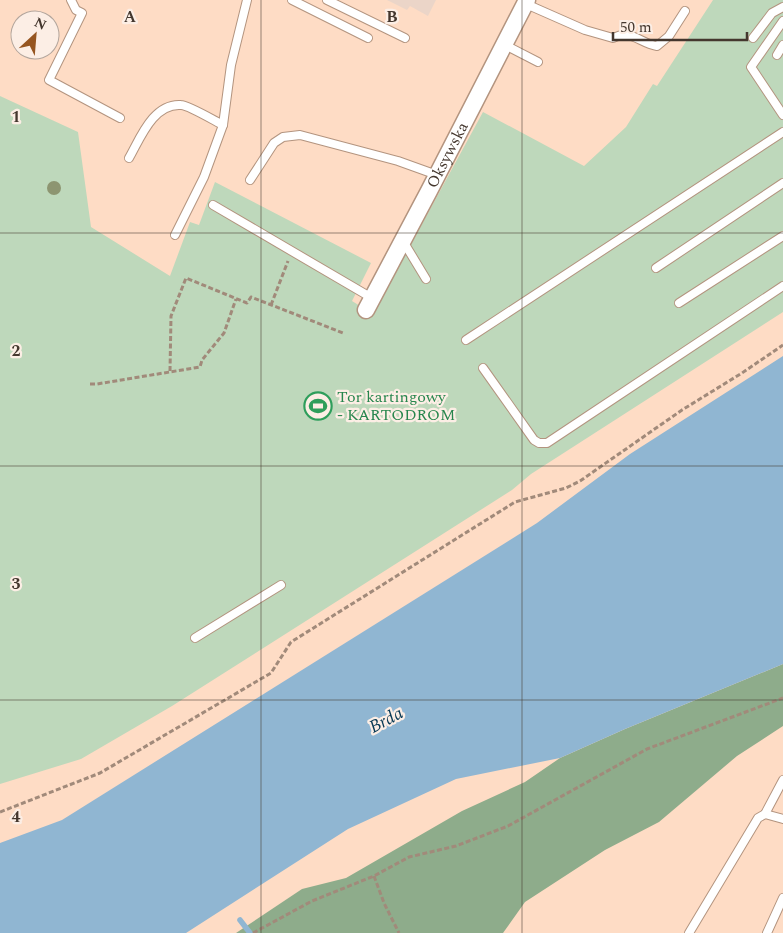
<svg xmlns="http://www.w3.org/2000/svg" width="783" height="933" font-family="Spectral,serif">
	<rect width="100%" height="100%" fill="#fedcc5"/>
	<!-- education -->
	<polygon fill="#ebd5c8" points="387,0 436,0 428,16 410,6 407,10"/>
	<!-- green -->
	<polygon fill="#bed8bb" points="713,0 783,0 783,312 531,474 512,490 172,706 81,759 0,784 0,96 78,132 91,227 170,276 190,222 199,225 215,182 371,263 352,301 373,314 483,112 584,166 626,127 653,84 657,86"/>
	<!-- forest -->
	<polygon fill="#8eac8b" points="783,664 783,726 737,756 659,822 605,850 525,902 503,933 236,933 302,889 346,878 462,811 525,782 560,758 625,729"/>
	<!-- water -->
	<polygon fill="#90b6d2" points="783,356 783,664 625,729 560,758 456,779 348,829 186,933 0,933 0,843 62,820 537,523 630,454"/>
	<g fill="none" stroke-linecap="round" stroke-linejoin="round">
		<!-- stream -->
		<polyline stroke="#90b6d2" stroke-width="5.5" points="240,920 250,933"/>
		<!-- service casing -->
		<g stroke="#b3947f" stroke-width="10">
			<g id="service">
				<polyline points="71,0 76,10 82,13 49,80 120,118"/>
				<polyline points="292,0 368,38"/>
				<polyline points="327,0 405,38"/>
				<path d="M526,4L585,30L613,38C632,29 639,43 657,46L669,36L685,11"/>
				<polyline points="783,21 751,67 783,115"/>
				<polyline points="753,38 772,13 783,7"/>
				<polyline points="505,45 538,62"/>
				<polyline points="777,55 783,45"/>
				<path d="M129,158C140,139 153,103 181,105C188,105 215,121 223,125"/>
				<polyline points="250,180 274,143 283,137 300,135 398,161 437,175"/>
				<polyline points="213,205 372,298"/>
				<polyline points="175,235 204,177 223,125 231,65 247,0"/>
				<polyline points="403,241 426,279"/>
				<polyline points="656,268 783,183"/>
				<polyline points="679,303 783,236"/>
				<polyline points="466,340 783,132"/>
				<polyline points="483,368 534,440 539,443 547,443 783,286"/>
				<polyline points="195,638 281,585"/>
				<polyline points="765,814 783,780"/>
				<polyline points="689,933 758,818 765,814 783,819"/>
				<polyline points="767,933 783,898"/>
			</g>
		</g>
		<!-- minor casing -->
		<g stroke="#b3947f" stroke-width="19">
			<g id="minor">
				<path id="s1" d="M366,310L429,191L527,0"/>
			</g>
		</g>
		<!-- path -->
		<g stroke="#a18a7a" stroke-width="3" stroke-dasharray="5 2.5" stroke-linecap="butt">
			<polyline points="271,305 288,261"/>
			<polyline points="170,371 171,316 186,278 247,303 251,297 343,333"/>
			<polyline points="90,384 97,384 200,367 202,360 224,333 236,299"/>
			<polyline points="0,812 100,773 271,673 291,642 515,502 566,488 580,481 682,410 742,373 783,345"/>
			<polyline points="374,876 384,903 399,933"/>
			<polyline points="253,933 312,901 374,876 409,857 456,846 508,826 647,749 783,698"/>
		</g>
		<!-- service -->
		<use href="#service" stroke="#fff" stroke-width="8"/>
		<!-- minor -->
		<use href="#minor" stroke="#fff" stroke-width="16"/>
	</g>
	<!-- trees -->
	<circle fill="#8d9571" cx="54" cy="188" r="7"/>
	<!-- grid -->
	<path fill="none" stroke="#44372e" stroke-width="1" stroke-opacity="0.55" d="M261,0V933M522,0V933M0,233H783M0,466H783M0,700H783"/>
	<!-- icons -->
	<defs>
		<g id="stadium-ring" transform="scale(1.4375)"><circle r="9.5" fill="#fceee5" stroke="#2e9e5b" stroke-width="1.5"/><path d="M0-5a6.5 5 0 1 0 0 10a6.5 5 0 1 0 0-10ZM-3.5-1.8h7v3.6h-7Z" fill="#2e9e5b"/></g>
	</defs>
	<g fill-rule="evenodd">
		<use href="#stadium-ring" x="318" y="406"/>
	</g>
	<g text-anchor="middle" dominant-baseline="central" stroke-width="4.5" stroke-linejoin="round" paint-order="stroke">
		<!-- street labels -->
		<g font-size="16" fill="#44372e" stroke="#fceee5">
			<text stroke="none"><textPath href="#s1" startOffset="175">Oksywska</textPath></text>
		</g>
		<!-- leisure labels -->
		<g font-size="16" fill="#27864d" stroke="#fceee5" text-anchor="start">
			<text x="337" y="397">Tor kartingowy<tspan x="337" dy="18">- KARTODROM</tspan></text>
		</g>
		<!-- water labels -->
		<g font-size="18" font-style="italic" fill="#083955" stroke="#fceee5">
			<text transform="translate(386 720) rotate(-28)">Brda</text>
		</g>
	</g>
	<g font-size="16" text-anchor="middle" font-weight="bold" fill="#44372e" stroke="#fceee5" stroke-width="4.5" stroke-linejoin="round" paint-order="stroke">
		<text x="130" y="22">A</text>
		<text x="392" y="22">B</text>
		<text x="16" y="122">1</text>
		<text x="16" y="356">2</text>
		<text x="16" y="589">3</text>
		<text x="16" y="822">4</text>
	</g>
	<!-- north arrow -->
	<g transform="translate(35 35) rotate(26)"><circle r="24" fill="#fceee5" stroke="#b2a59c"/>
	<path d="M0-4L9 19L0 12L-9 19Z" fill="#965520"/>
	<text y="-8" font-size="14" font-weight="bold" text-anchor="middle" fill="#44372e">N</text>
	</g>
	<!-- scale -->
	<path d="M613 32v8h134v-8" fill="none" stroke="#44372e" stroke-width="2.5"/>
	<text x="620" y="32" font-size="15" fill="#44372e" stroke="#fceee5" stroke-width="4" paint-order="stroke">50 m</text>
</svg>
